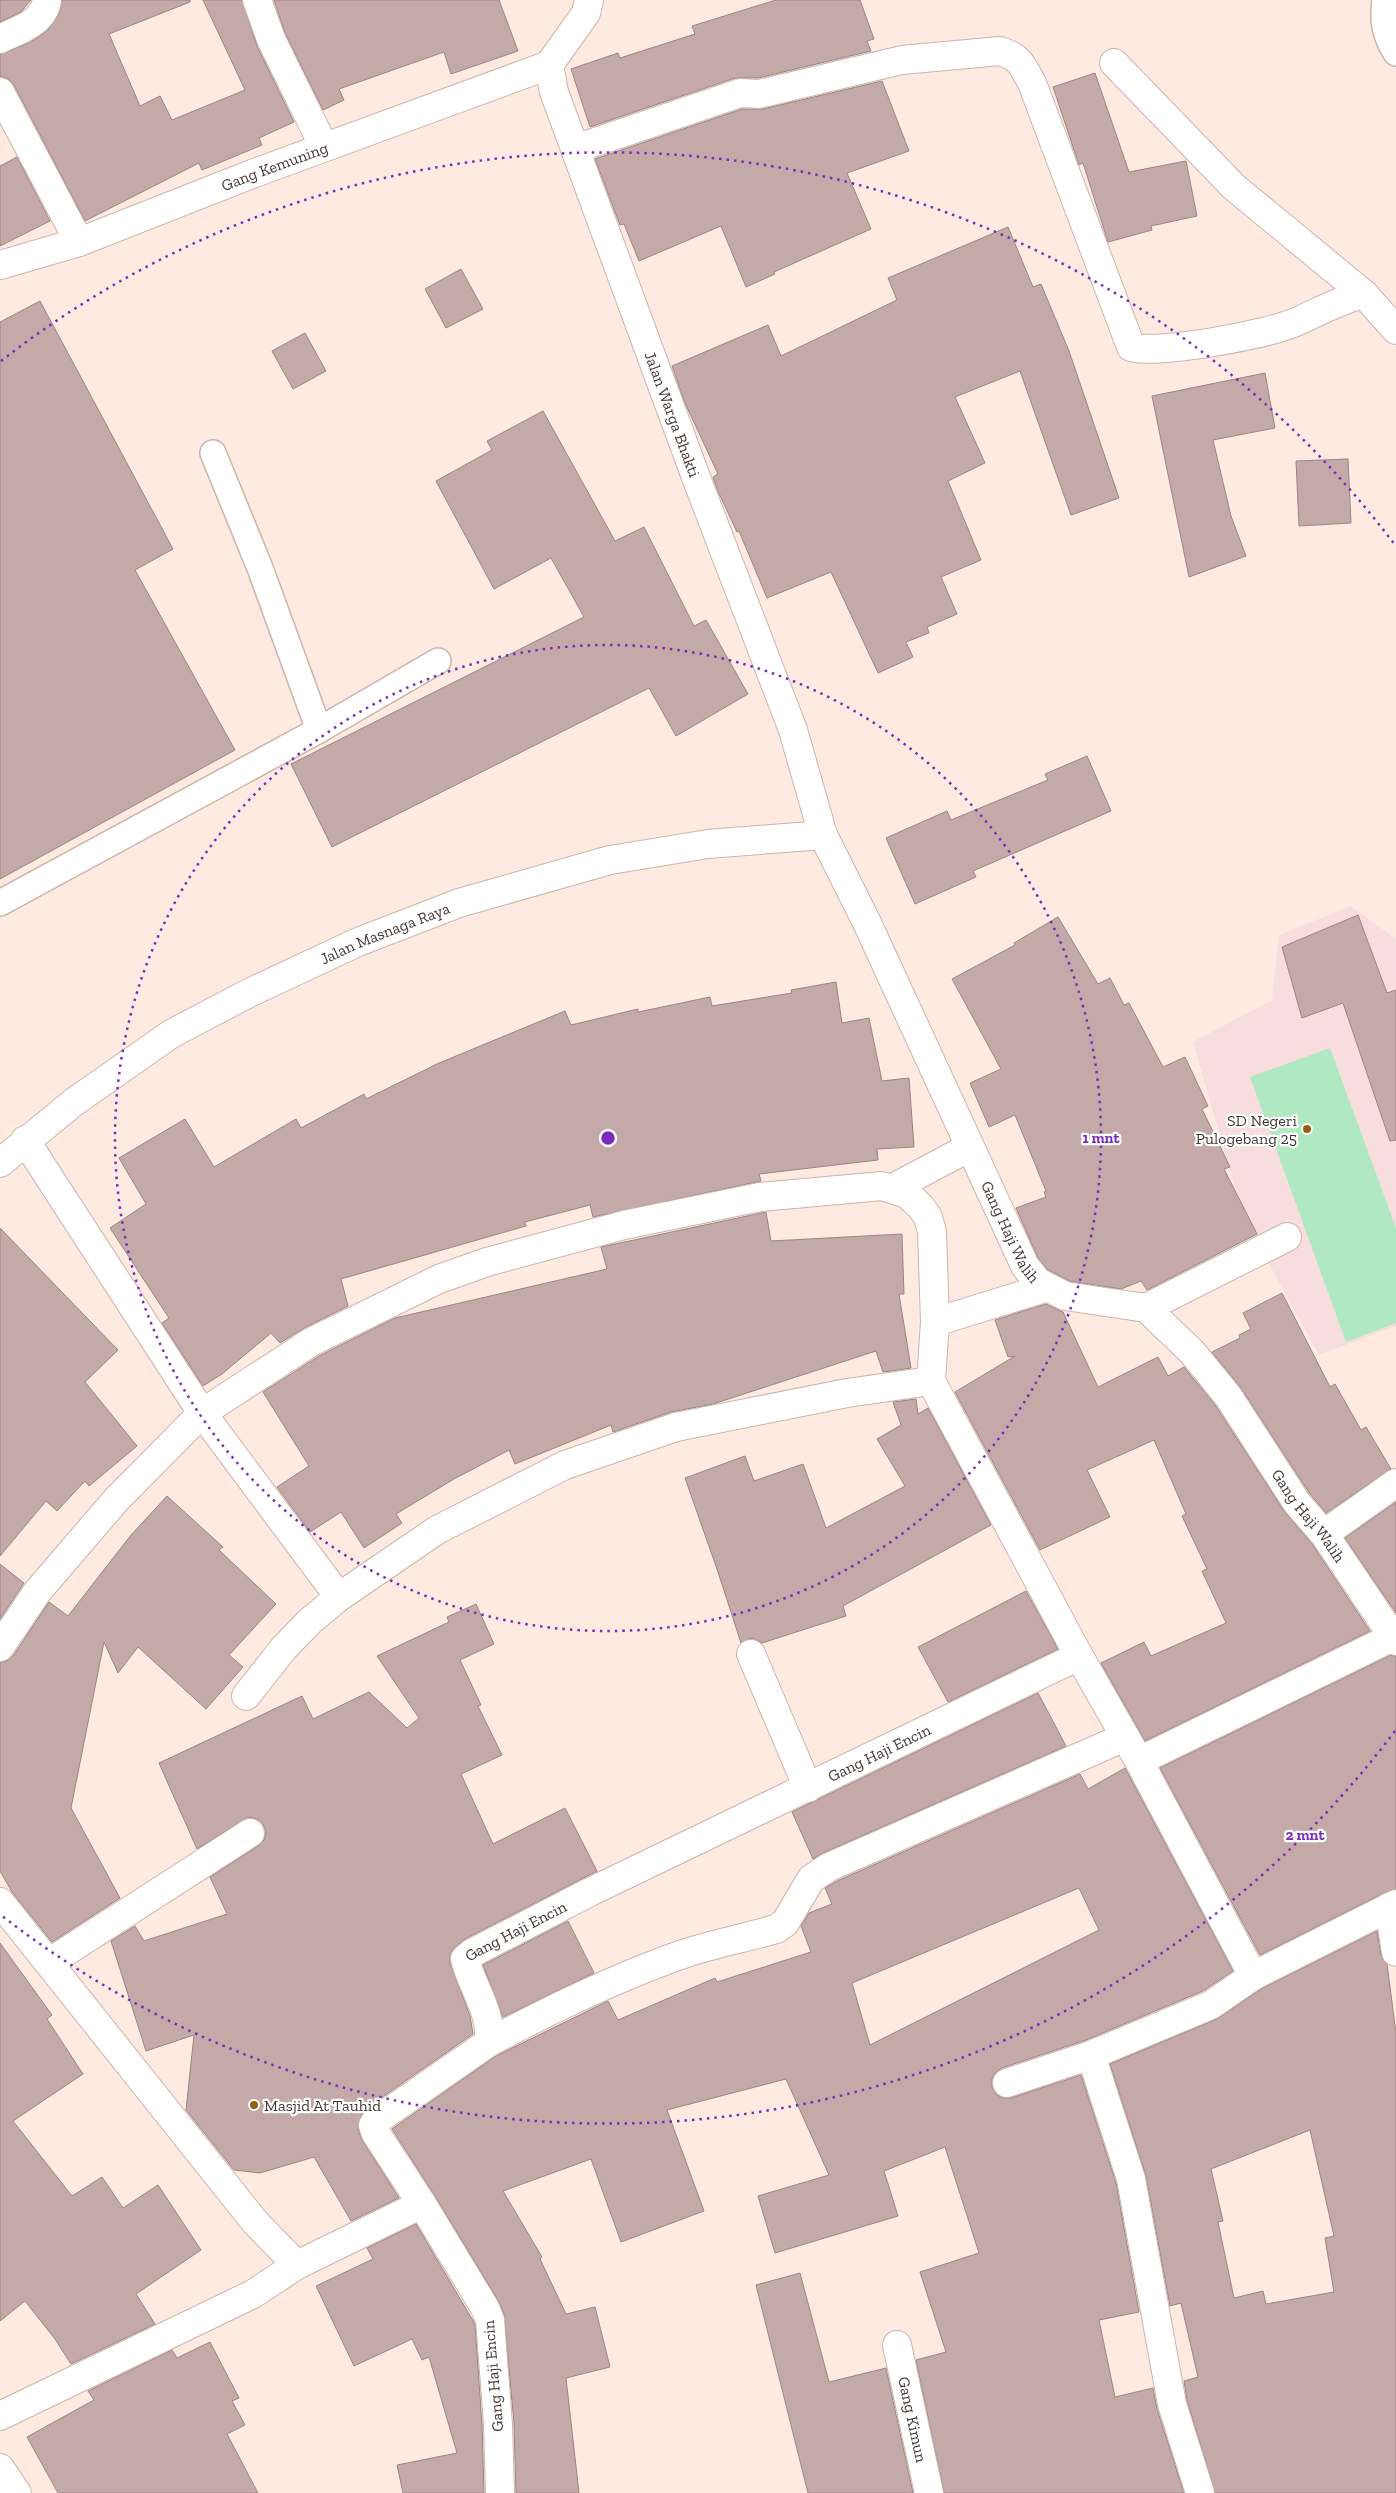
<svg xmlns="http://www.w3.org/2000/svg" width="1396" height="2493" font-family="'Zilla Slab',serif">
	<rect width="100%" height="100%" fill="#feeae1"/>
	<!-- education -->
	<polygon fill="#f8dddf" points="1351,906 1396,939 1396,1326 1319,1355 1243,1216 1193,1042 1272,1000 1279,935"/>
	<!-- green -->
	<polygon fill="#afe8c1" points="1330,1048 1396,1228 1396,1323 1346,1342 1250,1077"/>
	<!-- building -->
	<g fill="#c3a9a7" stroke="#9d8482" fill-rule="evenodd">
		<polygon points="0,0 31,0 21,12 0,22"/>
		<polygon points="62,0 190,0 190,2 109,34 140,106 160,96 172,120 245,90 203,0 242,0 257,46 294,122 259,138 262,145 202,170 199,163 85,221 14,85 8,79 0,76 0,54 29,43 47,31 58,16"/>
		<polygon points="274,0 499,0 518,51 451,74 444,52 339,89 344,100 323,110 285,33"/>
		<polygon points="776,0 860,0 874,39 867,41 871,51 758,78 735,78 590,127 571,69 618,53 620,58 695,34 692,26"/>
		<polygon points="1095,73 1129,172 1186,161 1197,216 1151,226 1152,230 1108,242 1083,163 1079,165 1053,87"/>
		<polygon points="882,81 909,151 847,173 871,229 774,272 775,274 746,287 721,226 639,261 624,224 620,225 595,159 742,109 763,109"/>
		<polygon points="17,157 50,221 0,246 0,166"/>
		<polygon points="1008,227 1033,287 1041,284 1069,351 1119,498 1071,515 1020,371 955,397 985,463 948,481 981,560 941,577 957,614 927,627 929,633 906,642 913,657 878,673 831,572 767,598 739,531 737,532 717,489 713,477 718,474 685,403 672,366 768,325 781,356 897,300 888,278"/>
		<polygon points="461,269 483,309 446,328 425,289"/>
		<polygon points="40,301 173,549 135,570 235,750 0,879 0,322"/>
		<polygon points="305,333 326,371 293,389 272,351"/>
		<polygon points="1265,373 1275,428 1213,440 1231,516 1246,556 1189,577 1152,396"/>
		<polygon points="543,411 615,541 644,527 694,626 706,620 748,694 676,736 649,688 332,847 291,764 584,617 551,558 494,589 436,481 492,450 487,441"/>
		<polygon points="1348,459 1351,523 1299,526 1296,461"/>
		<polygon points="1087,756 1111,811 973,871 976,877 915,904 886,838 947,811 951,820 1048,780 1045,774"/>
		<polygon points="1358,915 1387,993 1396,990 1396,1140 1390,1141 1343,1003 1302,1018 1282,947"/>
		<polygon points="1058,917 1098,984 1110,978 1124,1005 1129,1003 1163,1067 1185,1057 1208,1106 1202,1109 1230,1167 1224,1169 1257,1234 1147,1290 1141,1281 1121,1289 1070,1281 1048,1270 1038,1258 1016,1208 1046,1197 1044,1192 1046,1191 1015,1115 989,1127 970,1083 1001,1069 952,979 1015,945 1014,943"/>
		<polygon points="836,982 842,1023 869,1018 882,1081 909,1078 914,1147 877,1149 878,1160 759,1174 761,1181 593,1217 590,1205 525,1222 526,1226 341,1279 348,1306 304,1328 280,1343 271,1333 222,1374 203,1386 162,1323 169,1318 110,1228 146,1204 119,1158 185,1119 214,1167 296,1119 301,1128 364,1094 366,1099 439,1063 565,1011 571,1025 638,1009 638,1012 710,997 712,1006 792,993 791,990"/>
		<polygon points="766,1212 771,1241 902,1234 904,1294 899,1294 911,1368 883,1372 876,1351 713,1404 671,1412 613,1432 611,1425 515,1464 509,1450 454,1479 396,1514 402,1523 364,1548 341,1512 310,1532 277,1487 309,1466 263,1392 319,1356 395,1318 607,1269 601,1247"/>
		<polygon points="0,1228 118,1350 85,1382 137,1446 89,1486 85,1481 57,1511 46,1501 0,1556"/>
		<polygon points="1282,1293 1330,1387 1335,1384 1361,1430 1366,1427 1391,1469 1326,1513 1310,1494 1241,1388 1212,1352 1240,1338 1239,1335 1251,1329 1243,1313"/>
		<polygon points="1046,1304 1063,1312 1098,1387 1158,1357 1168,1376 1184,1367 1215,1405 1284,1511 1312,1544 1370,1631 1145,1741 1101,1663 1144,1642 1151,1656 1226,1623 1202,1571 1207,1569 1182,1516 1186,1514 1154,1440 1087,1470 1110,1517 1040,1550 955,1392 1015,1356 1008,1357 995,1320"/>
		<polygon points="916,1399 918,1414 928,1408 991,1525 843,1606 846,1616 762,1643 752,1638 741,1643 718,1572 685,1478 745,1456 754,1481 803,1464 826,1528 905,1486 877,1439 901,1425 893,1402"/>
		<polygon points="167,1496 223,1547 219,1550 276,1604 229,1655 243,1667 206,1709 138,1647 118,1673 104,1642 71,1808 120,1898 52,1942 12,1892 0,1871 0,1662 7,1661 13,1656 49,1602 68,1616 131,1535"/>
		<polygon points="1396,1502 1396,1613 1345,1538"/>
		<polygon points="0,1564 24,1583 0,1619"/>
		<polygon points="1026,1591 1058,1649 948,1702 918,1647"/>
		<polygon points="476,1604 494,1644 460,1660 481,1705 478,1706 502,1755 461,1774 493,1844 565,1808 597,1871 465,1939 454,1948 450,1955 450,1963 470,2016 473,2034 368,2107 361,2115 358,2129 362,2140 399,2198 351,2221 314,2157 260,2173 234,2170 186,2110 194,2035 146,2051 111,1941 135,1926 144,1941 227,1914 210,1877 258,1846 264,1840 266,1832 263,1824 257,1819 249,1817 197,1849 159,1763 302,1696 313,1719 369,1692 407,1728 419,1718 377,1656 449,1622 447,1617"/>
		<polygon points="1391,1655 1396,1656 1396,1889 1380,1895 1260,1955 1160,1768"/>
		<polygon points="1038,1693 1066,1746 823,1853 813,1859 792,1812"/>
		<path d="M1125,1768L1233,1971L1203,1991L1086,2040L1002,2068L995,2073L992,2079V2087L997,2095L1003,2098H1011L1081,2075L1116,2183L1139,2312L1099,2320L1115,2397L1153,2388L1157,2409L1184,2493H944L916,2360L946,2352L920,2272L979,2253L945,2147L884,2171L898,2216L775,2253L758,2196L829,2175L786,2079L667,2110L704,2211L621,2242L591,2159L503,2191L542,2257L540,2259L566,2314L595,2307L610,2367L566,2378L579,2493H516L514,2423L504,2314L498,2300L435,2196L392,2129L496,2056L608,2001L618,2020L715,1978L717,1982L811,1952L801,1926L809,1913L832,1904L825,1888L837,1881L1080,1774L1088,1789ZM1079,1888L1099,1930L870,2045L852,1983Z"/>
		<polygon points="568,1921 594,1973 503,2017 483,1965"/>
		<path d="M1377,1931L1381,1955L1387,1964L1396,2033V2493H1215L1187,2400L1184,2381L1198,2377L1181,2303L1170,2306L1146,2176L1110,2064L1217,2019L1261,1989ZM1310,2130L1334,2236L1325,2238L1334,2292L1266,2304L1263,2291L1234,2298L1218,2222L1223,2221L1211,2169Z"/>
		<polygon points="0,1943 52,2015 47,2019 83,2074 13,2121 72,2196 102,2177 123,2208 158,2185 201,2250 136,2294 155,2324 71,2364 55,2339 25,2301 0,2321"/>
		<polygon points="416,2224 475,2324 482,2425 484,2493 403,2493 397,2465 457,2453 429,2357 422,2360 412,2339 354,2366 316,2286 373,2259 367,2248"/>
		<polygon points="800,2273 829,2382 886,2368 913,2493 808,2493 756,2285"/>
		<polygon points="210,2342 239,2398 232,2401 245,2425 227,2434 258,2493 58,2493 27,2437 94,2400 88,2391 172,2350 177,2358"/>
	</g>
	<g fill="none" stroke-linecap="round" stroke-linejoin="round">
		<!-- service casing -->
		<g stroke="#ccb4aa" stroke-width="28">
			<g id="service">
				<path d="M1385,0C1382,21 1385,36 1396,53"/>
				<polyline points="213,453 260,568 319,730"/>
				<polyline points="0,903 319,730 438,661"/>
			</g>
		</g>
		<!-- minor casing -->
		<g stroke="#ccb4aa" stroke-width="30">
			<g id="minor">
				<polyline points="257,0 271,39 324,147"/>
				<path id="s1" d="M589,0L586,13L549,65L554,92L697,480L793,730L823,835L868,925L1025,1266L1038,1282L1065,1296L1146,1308L1192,1352L1228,1396L1297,1503L1324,1534L1396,1641"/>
				<path d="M0,39C18,30 44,23 47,0"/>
				<polyline points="1114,63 1234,187 1364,294"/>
				<polyline points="0,92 79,242"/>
				<path d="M575,149L740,93L759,94L902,60L1000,51C1020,57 1022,65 1032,83L1131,347C1159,355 1268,334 1296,322C1319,312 1339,300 1364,294L1396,330"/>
				<path id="s2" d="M0,265L79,242L252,174L549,65"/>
				<polyline points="25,1140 202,1413 339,1597"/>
				<path id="s3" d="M0,1163L74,1102L171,1034L249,993L358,942L459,903L610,860L708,844L823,835"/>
				<polyline points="893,1188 970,1147"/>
				<polyline points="1146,1308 1287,1237"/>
				<polyline points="935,1322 1045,1288"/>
				<polyline points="1324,1534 1396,1483"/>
				<polyline points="0,1647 37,1592 116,1500 202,1413 311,1342 439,1279 487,1262 624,1225 760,1197 882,1186 907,1194 921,1207 928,1217 932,1232 935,1322 931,1381 1079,1656 1139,1761 1253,1976"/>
				<polyline points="751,1654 808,1788"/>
				<polyline points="246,1696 283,1649 310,1621 339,1597 437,1530 565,1465 676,1427 847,1393 931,1381"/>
				<polyline points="1139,1761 1393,1637"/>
				<polyline points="0,1902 255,2222 297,2265 253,2294 0,2416"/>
				<polyline points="1389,1907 1396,1952"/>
				<polyline points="50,1962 250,1833"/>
				<path d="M488,2043C551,2009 615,1978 683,1954C713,1944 745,1938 776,1929L785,1923L811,1879L829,1867L1125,1737"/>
				<polyline points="1091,2055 1131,2179 1172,2404 1200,2493"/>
				<polyline points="1007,2083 1091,2055 1211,2005 1253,1976 1396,1904"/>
				<polyline points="297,2265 422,2204"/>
				<path id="s4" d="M897,2345L929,2493"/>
				<path id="s5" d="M500,2493L498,2424L490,2320L485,2308L422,2204L375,2132L373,2125L377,2120L488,2043C494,2014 471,1986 465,1959L472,1953L590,1892L1079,1656"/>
			</g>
		</g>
		<!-- tertiary casing -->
		<g stroke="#ccb4aa" stroke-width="30">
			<polyline id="tertiary" points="0,2468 17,2493"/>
		</g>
		<!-- service -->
		<use href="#service" stroke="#fff" stroke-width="25"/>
		<!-- minor -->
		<use href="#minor" stroke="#fff" stroke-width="28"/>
		<!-- tertiary -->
		<use href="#tertiary" stroke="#fff" stroke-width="28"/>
	</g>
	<!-- distance rings -->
	<g fill="none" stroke="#7b2cbf" stroke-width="2.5" stroke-dasharray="2.5 5">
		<circle cx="608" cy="1138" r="493"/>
		<path d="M1395 1731A986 986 0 0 1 1 1915M1 361A986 986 0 0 1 1395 545"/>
	</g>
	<!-- markers -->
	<g fill="#946114" stroke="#fff" stroke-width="2">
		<circle cx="1307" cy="1129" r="5"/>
		<circle cx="254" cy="2105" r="5"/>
	</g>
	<g text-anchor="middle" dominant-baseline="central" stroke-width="4.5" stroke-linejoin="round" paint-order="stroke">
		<!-- street labels -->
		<g font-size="16" fill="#413733" stroke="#fff">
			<text stroke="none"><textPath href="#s2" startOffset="292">Gang Kemuning</textPath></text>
			<text stroke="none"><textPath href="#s1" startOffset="448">Jalan Warga Bhakti</textPath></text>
			<text stroke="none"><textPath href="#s3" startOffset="451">Jalan Masnaga Raya</textPath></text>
			<text stroke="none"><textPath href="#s1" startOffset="1334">Gang Haji Walih</textPath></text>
			<text stroke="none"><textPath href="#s1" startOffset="1769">Gang Haji Walih</textPath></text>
			<text stroke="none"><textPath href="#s5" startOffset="1094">Gang Haji Encin</textPath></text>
			<text stroke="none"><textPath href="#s5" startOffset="689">Gang Haji Encin</textPath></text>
			<text transform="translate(493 2376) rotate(-95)">Gang Haji Encin</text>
			<text stroke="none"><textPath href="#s4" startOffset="76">Gang Kimun</textPath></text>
		</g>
		<!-- poi labels -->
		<g font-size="16" fill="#413733" stroke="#fff" text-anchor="end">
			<text x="1297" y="1120">SD Negeri<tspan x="1297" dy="18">Pulogebang 25</tspan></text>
			<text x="264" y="2105" text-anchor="start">Masjid At Tauhid</text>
		</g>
	</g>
	<circle cx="608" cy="1138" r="8" fill="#7b2cbf" stroke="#fff" stroke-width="2.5"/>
	<g font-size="15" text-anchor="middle" font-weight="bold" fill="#7b2cbf" stroke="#fff" stroke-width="4.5" stroke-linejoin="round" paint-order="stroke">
		<text x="1101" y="1143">1 mnt</text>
		<text x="1305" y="1840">2 mnt</text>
	</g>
</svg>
